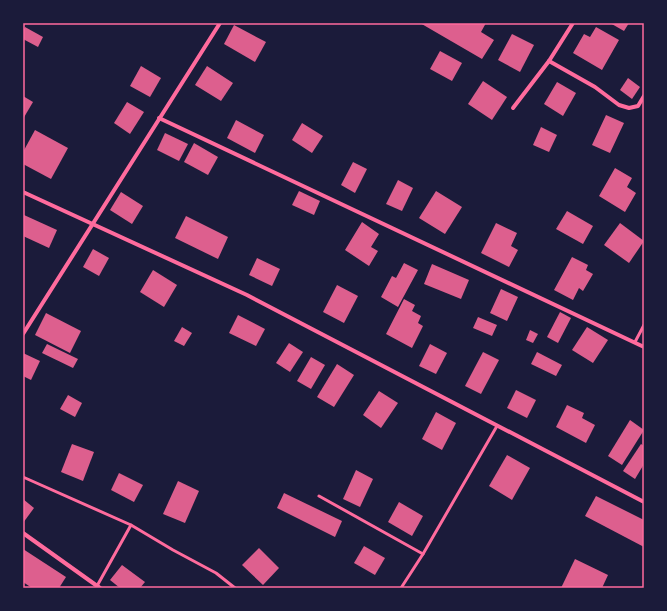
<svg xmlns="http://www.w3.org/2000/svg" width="667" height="611" font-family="'Libre Baskerville',serif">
	<rect width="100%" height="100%" fill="#1b1b3a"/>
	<!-- building -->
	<g fill="#dd5f8e">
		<polygon points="420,23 486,23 481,32 494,40 482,59"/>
		<polygon points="610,23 629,23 624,31"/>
		<polygon points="234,25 266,42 255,62 224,44"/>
		<polygon points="25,27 43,37 38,47 23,39 23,31"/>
		<polygon points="596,27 619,40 602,70 573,53 584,34 590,37"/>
		<polygon points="512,34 534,45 520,72 498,60"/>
		<polygon points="440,51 462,63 452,81 430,69"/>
		<polygon points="141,66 161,78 150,97 130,86"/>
		<polygon points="207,66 233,83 221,101 195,85"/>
		<polygon points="628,78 640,87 632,99 620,90"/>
		<polygon points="483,81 507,97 492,120 468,104"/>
		<polygon points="557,82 576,93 563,116 544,104"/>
		<polygon points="23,96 33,102 23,119"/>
		<polygon points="127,102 144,112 130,134 114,123"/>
		<polygon points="606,115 624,123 610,153 592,145"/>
		<polygon points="236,120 264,135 255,153 227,138"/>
		<polygon points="302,123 323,136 312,153 292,140"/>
		<polygon points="541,127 557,135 549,152 533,145"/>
		<polygon points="35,130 68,148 51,179 23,164 23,152"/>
		<polygon points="165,133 188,144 179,161 157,150"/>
		<polygon points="194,143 218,157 208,175 184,162"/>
		<polygon points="353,162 367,169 355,193 341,185"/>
		<polygon points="615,168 632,178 627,187 636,193 625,212 599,196"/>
		<polygon points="398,180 413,188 402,211 386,204"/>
		<polygon points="299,191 320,201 314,215 292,205"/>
		<polygon points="436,191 462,207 445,234 419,218"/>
		<polygon points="121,192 143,206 132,224 110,210"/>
		<polygon points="567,211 593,226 583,244 556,229"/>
		<polygon points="24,215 57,230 49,248 23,236"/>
		<polygon points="186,216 228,237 218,259 175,238"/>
		<polygon points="362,222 379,234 371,247 378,251 369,266 345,250"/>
		<polygon points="496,223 517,233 511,246 518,250 509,267 481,253"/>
		<polygon points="620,223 644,241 629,263 604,245"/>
		<polygon points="93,249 109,258 99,276 83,267"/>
		<polygon points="572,257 588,265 586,270 593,274 583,291 579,288 573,300 554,290"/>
		<polygon points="257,258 280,269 272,286 249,275"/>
		<polygon points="404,263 418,270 398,307 381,297 392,276 396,278"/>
		<polygon points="432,264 469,280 461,299 424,284"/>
		<polygon points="153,270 177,285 164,307 140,292"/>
		<polygon points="337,285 358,296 344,323 323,312"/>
		<polygon points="501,289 518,297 507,321 490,313"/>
		<polygon points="404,299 415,305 412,311 421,316 418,323 423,326 412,348 386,334"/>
		<polygon points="560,312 571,318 558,343 547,337"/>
		<polygon points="46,313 81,331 70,353 35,335"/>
		<polygon points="238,315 265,329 256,346 229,333"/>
		<polygon points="478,317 497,325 492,336 473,328"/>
		<polygon points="182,327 192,333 184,346 174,341"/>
		<polygon points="587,327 608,340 593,363 572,350"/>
		<polygon points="530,330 538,334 533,343 526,340"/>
		<polygon points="289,343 303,352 290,372 276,363"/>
		<polygon points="47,344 78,359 73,368 42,353"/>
		<polygon points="430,344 447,353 436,374 419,366"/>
		<polygon points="483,352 499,360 481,394 465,386"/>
		<polygon points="537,352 562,365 556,376 531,364"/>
		<polygon points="23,353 40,361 31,380 23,376"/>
		<polygon points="311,357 325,365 311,389 297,381"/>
		<polygon points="337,364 354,375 334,407 317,397"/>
		<polygon points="516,390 536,400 527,418 507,408"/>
		<polygon points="379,391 398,403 381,428 363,415"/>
		<polygon points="68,395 82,403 75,417 60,409"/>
		<polygon points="567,405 584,413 582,418 595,425 586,443 556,427"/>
		<polygon points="436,412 456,423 442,450 422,439"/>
		<polygon points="630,420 644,430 622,465 608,456"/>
		<polygon points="72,444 94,452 83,481 61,472"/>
		<polygon points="641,444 644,446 644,464 635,479 623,471"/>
		<polygon points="507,455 530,468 512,500 489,486"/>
		<polygon points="356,470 373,479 360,507 343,499"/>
		<polygon points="119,473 143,485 134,502 111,490"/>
		<polygon points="178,481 199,491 185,523 163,514"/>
		<polygon points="284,493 342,521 335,537 277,508"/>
		<polygon points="596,496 644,520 644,547 585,516"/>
		<polygon points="23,499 34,508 23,523"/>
		<polygon points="399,502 423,516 412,536 388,522"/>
		<polygon points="364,546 385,558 375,575 354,563"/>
		<polygon points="259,548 279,568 263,585 242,565"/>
		<polygon points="23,549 66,577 59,588 32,588 23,582"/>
		<polygon points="575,559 608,575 602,588 561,588"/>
		<polygon points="122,565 145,582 140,588 120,588 110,580"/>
	</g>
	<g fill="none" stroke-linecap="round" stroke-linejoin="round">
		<!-- service -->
		<g stroke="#ff6b9d" stroke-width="3">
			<polyline points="635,342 644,325"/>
			<polyline points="23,477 131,525 173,550 216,573 235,588"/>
			<polyline points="319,496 423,554"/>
			<polyline points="97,586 131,525"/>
			<polyline points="401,588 423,554 497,426"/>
		</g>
		<!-- minor -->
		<g stroke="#ff6b9d" stroke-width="4">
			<polyline points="549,61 595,87 619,105 629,108 638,106 644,96"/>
			<polyline points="513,108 549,61 573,23"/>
			<polyline points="159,118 644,347"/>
			<polyline points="23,192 247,295 644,502"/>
			<polyline points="23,334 220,23"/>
			<polyline points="23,533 100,588"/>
		</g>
	</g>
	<!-- border -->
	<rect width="667" height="611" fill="none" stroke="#1b1b3a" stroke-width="48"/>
	<rect x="24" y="24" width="619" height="563" fill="none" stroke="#ff6b9d" stroke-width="1.5"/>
</svg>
